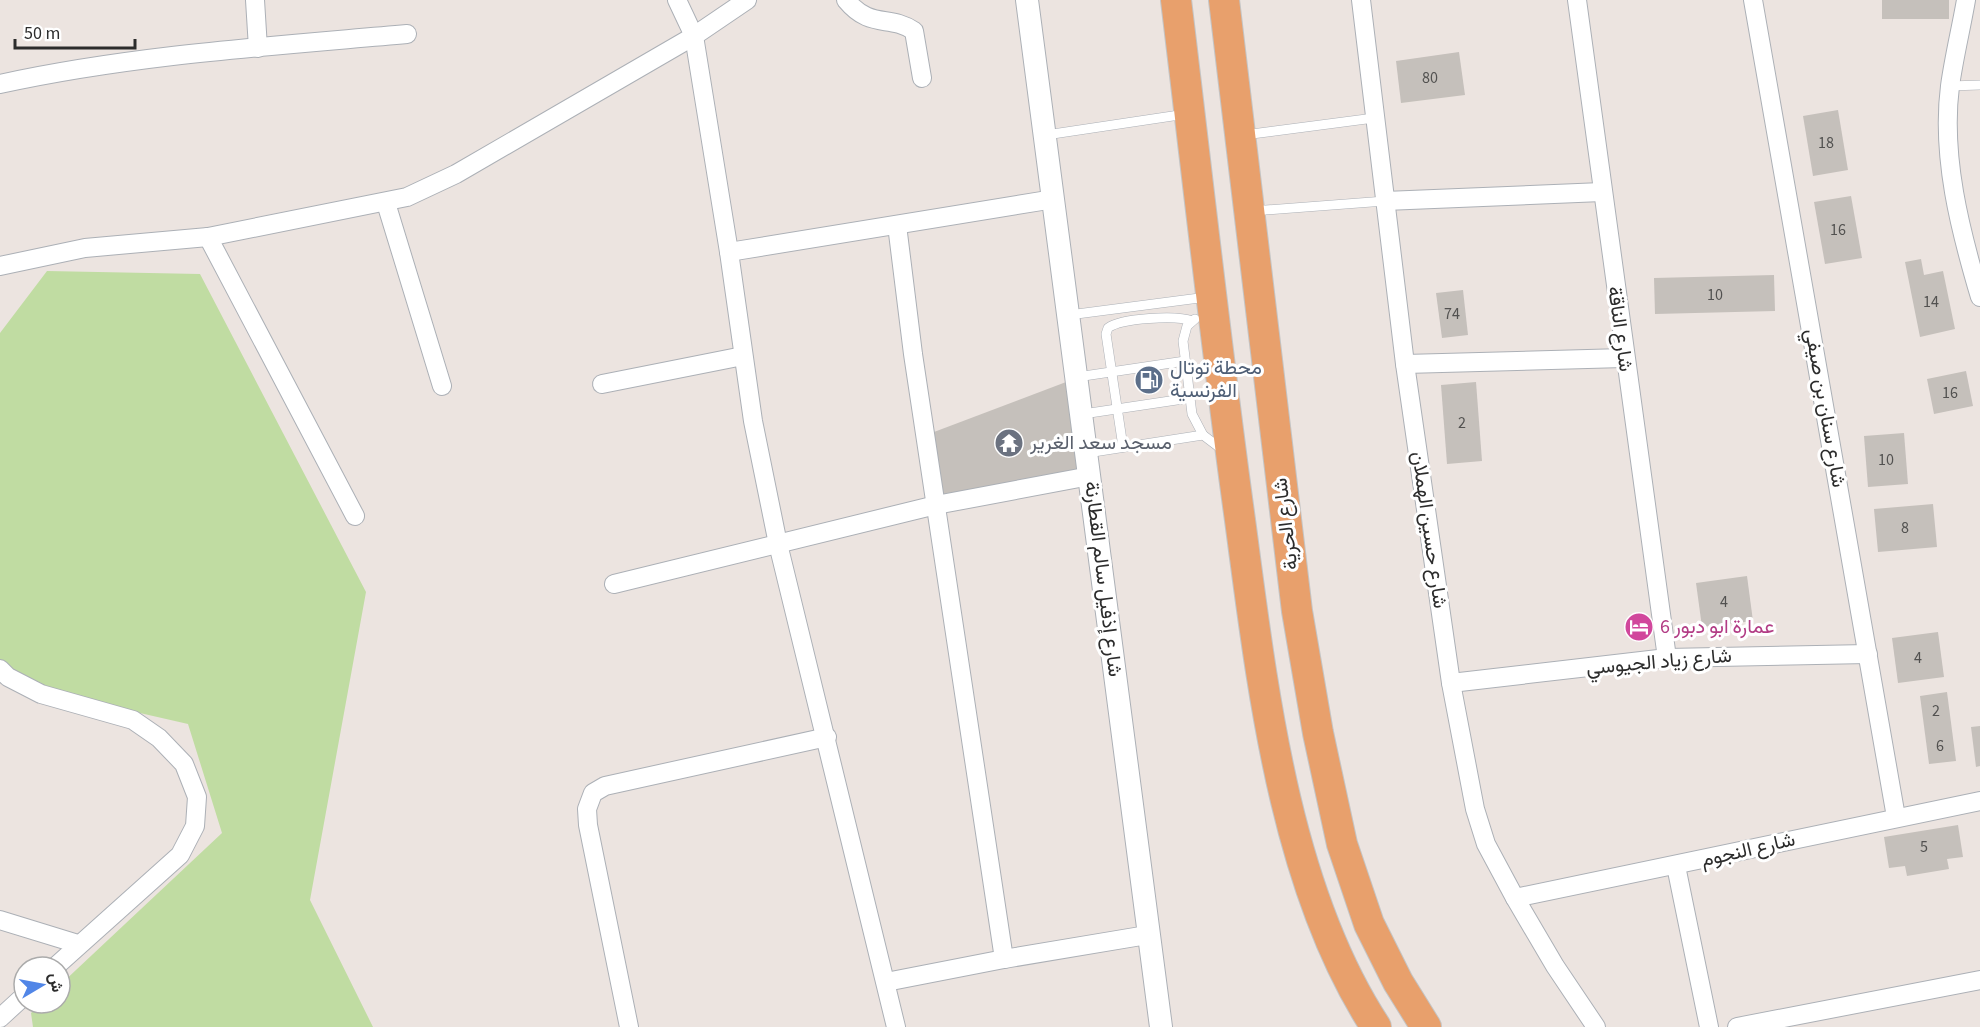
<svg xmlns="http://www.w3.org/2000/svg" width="1980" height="1027" font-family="'Source Sans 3',Vazirmatn,sans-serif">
	<rect width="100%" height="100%" fill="#ece4e0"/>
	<!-- green -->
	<polygon fill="#c0dca2" points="47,271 200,274 366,592 310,900 373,1027 33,1027 31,1013 41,1003 60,1003 60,985 222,833 188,724 0,681 0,333"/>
	<!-- building -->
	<g fill="#c5c0bb">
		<rect x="1882" y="0" width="67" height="19"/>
		<polygon points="1459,52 1465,95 1401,103 1396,61"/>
		<polygon points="1838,110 1848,170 1813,176 1803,116"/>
		<polygon points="1851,196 1862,258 1825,264 1814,202"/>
		<polygon points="1921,259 1924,275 1943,271 1955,329 1920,337 1905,262"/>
		<polygon points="1774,275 1775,311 1655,314 1654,278"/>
		<polygon points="1463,290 1468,335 1442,338 1436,293"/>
		<polygon points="1966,371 1973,406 1934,414 1927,379"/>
		<polygon points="1074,379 1085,472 942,501 934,432"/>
		<polygon points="1476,382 1482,461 1447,464 1441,385"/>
		<polygon points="1904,433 1908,484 1868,487 1864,436"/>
		<polygon points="1933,504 1937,547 1878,552 1874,509"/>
		<polygon points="1747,576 1753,621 1702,627 1696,583"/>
		<polygon points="1938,632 1944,677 1898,683 1892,638"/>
		<polygon points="1947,692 1956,761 1929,764 1920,696"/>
		<polygon points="1980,726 1980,766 1976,767 1971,727"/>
		<polygon points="1958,825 1963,857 1947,859 1949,869 1907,876 1905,866 1889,868 1884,837"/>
	</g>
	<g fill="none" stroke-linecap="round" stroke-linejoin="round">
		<!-- service casing -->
		<g stroke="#acb0b6" stroke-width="10">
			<g id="service">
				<polyline points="1950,86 1980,85"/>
				<polyline points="1046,135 1186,114"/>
				<polyline points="1244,135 1374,118"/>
				<polyline points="1252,211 1385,201"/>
				<polyline points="1069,315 1207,297"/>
				<polyline points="1195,319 1187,326 1183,341 1192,414 1203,435 1224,451"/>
				<polyline points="1077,377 1185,361"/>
				<polyline points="1083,414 1190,398"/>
				<path d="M1123,447L1106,334L1108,328C1121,318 1177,315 1192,321"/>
				<polyline points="1087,453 1203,435"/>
			</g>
		</g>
		<!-- minor casing -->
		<g stroke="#acb0b6" stroke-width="20">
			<g id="minor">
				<polyline points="255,0 258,48"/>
				<polyline points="677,0 694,36 729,252 753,421 778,544 896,1027"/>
				<path d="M846,0C871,30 889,14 914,31L922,78"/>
				<polyline points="1361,0 1405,364 1451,683 1475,809 1486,844 1515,898 1555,966 1596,1027"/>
				<polyline points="1577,0 1667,658"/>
				<polyline points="1753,0 1896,817"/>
				<path d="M1966,0C1961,29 1954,57 1950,86C1941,156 1960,230 1980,297"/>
				<path d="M0,84C132,55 273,46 407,34"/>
				<polyline points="1385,201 1602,192"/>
				<polyline points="386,203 442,386"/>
				<polyline points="897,225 913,354 1004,959"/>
				<polyline points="208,237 355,516"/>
				<polyline points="729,252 1054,199"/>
				<polyline points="0,266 85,248 208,237 407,197 456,174 694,36 747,0"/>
				<polyline points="1405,364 1624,358"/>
				<polyline points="602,384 743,356"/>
				<polyline points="614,584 936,505 1090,476"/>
				<polyline points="0,669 8,677 41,694 133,720 159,738 184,764 197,797 195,826 180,855 55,967"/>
				<polyline points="1451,683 1667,658 1868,654"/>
				<polyline points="1676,866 1709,1027"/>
				<polyline points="1515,898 1980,801"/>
				<polyline points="0,920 78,944"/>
				<polyline points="886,982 1004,959 1147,935"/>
				<polyline points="0,1018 24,996"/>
				<polyline points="629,1027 588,825 587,809 593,793 605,786 827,737"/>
				<polyline points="1737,1027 1980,980"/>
			</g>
		</g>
		<!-- tertiary casing -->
		<g stroke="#acb0b6" stroke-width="24">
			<polyline id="tertiary" points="1027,0 1161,1027"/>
		</g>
		<!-- trunk casing -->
		<g stroke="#c4c4c4" stroke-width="32">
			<g id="trunk">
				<path d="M1176,0C1197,173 1216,347 1240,520C1262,684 1284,887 1376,1027"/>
				<polyline points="1224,0 1297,611 1318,733 1342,844 1369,924 1398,982 1426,1027"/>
			</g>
		</g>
		<!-- service -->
		<use href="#service" stroke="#fff" stroke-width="9"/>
		<!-- minor -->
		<use href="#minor" stroke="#fff" stroke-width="18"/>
		<!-- tertiary -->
		<use href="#tertiary" stroke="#fff" stroke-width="22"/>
		<!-- trunk -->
		<use href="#trunk" stroke="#e8a06c" stroke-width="30"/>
	</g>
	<!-- icons -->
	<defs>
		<g id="fuel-disc" transform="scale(1.5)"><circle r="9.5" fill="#5c6f8a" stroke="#fff"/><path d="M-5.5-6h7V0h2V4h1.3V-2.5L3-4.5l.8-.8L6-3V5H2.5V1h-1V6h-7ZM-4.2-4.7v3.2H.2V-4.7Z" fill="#fff"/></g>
		<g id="temple-disc" transform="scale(1.5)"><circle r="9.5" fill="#6b7280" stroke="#fff"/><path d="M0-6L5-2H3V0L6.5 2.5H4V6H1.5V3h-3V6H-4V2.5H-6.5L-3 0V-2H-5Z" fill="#fff"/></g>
		<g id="hotel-disc" transform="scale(1.5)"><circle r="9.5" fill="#d1479c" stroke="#fff"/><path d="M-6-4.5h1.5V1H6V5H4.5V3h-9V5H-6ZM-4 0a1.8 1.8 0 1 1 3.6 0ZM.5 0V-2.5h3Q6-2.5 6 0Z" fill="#fff"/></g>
	</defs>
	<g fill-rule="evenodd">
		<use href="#fuel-disc" x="1149" y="380"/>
		<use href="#temple-disc" x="1009" y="443"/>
		<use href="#hotel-disc" x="1639" y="627"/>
	</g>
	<g text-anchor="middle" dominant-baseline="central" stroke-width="6" stroke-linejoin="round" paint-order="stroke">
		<!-- number labels -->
		<g font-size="16" fill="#525150">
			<text x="1430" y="78">80</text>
			<text x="1826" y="143">18</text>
			<text x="1838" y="230">16</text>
			<text x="1715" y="295">10</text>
			<text x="1931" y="302">14</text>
			<text x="1452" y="314">74</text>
			<text x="1950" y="393">16</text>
			<text x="1462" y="423">2</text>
			<text x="1886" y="460">10</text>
			<text x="1905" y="528">8</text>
			<text x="1724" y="602">4</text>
			<text x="1918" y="658">4</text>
			<text x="1936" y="711">2</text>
			<text x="1940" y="746">6</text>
			<text x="1924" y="847">5</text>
		</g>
		<!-- street labels -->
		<g font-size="20" fill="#2c2c2c" stroke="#fff">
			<text transform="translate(1620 329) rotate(82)">شارع الناقة</text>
			<text transform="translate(1825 408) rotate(80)">شارع سنان بن صيفي</text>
			<text transform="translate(1286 524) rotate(-97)">شارع الحرية</text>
			<text transform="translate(1429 530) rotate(82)">شارع حسين الهملان</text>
			<text transform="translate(1103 579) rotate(83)">شارع إذفيل سالم القطارنة</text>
			<text transform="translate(1659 662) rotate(-5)">شارع زياد الجيوسي</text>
			<text transform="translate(1748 850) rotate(-13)">شارع النجوم</text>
		</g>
		<!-- service labels -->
		<g font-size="20" fill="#4e5e75" stroke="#fff" text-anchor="start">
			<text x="1170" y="368">محطة توتال<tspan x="1170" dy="23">الفرنسية</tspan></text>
		</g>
		<!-- worship labels -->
		<g font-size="20" fill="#5b616d" stroke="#fff" text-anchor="start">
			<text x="1030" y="443">مسجد سعد الغرير</text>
		</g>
		<!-- hotel labels -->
		<g font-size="20" fill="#b23c85" stroke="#fff" text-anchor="start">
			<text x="1660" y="627">عمارة ابو دبور 6</text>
		</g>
	</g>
	<!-- north arrow -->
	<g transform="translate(42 985) rotate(80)"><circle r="28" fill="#ffffff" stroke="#ababab" stroke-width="1.5"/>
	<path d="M0-4.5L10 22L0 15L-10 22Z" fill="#5186e7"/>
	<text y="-9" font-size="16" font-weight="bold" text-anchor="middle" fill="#2c2c2c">ش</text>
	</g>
	<!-- scale -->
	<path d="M15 39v9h120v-9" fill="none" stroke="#2c2c2c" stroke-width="3"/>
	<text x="24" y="39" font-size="18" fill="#2c2c2c" stroke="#ffffff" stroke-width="4.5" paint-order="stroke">50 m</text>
</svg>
